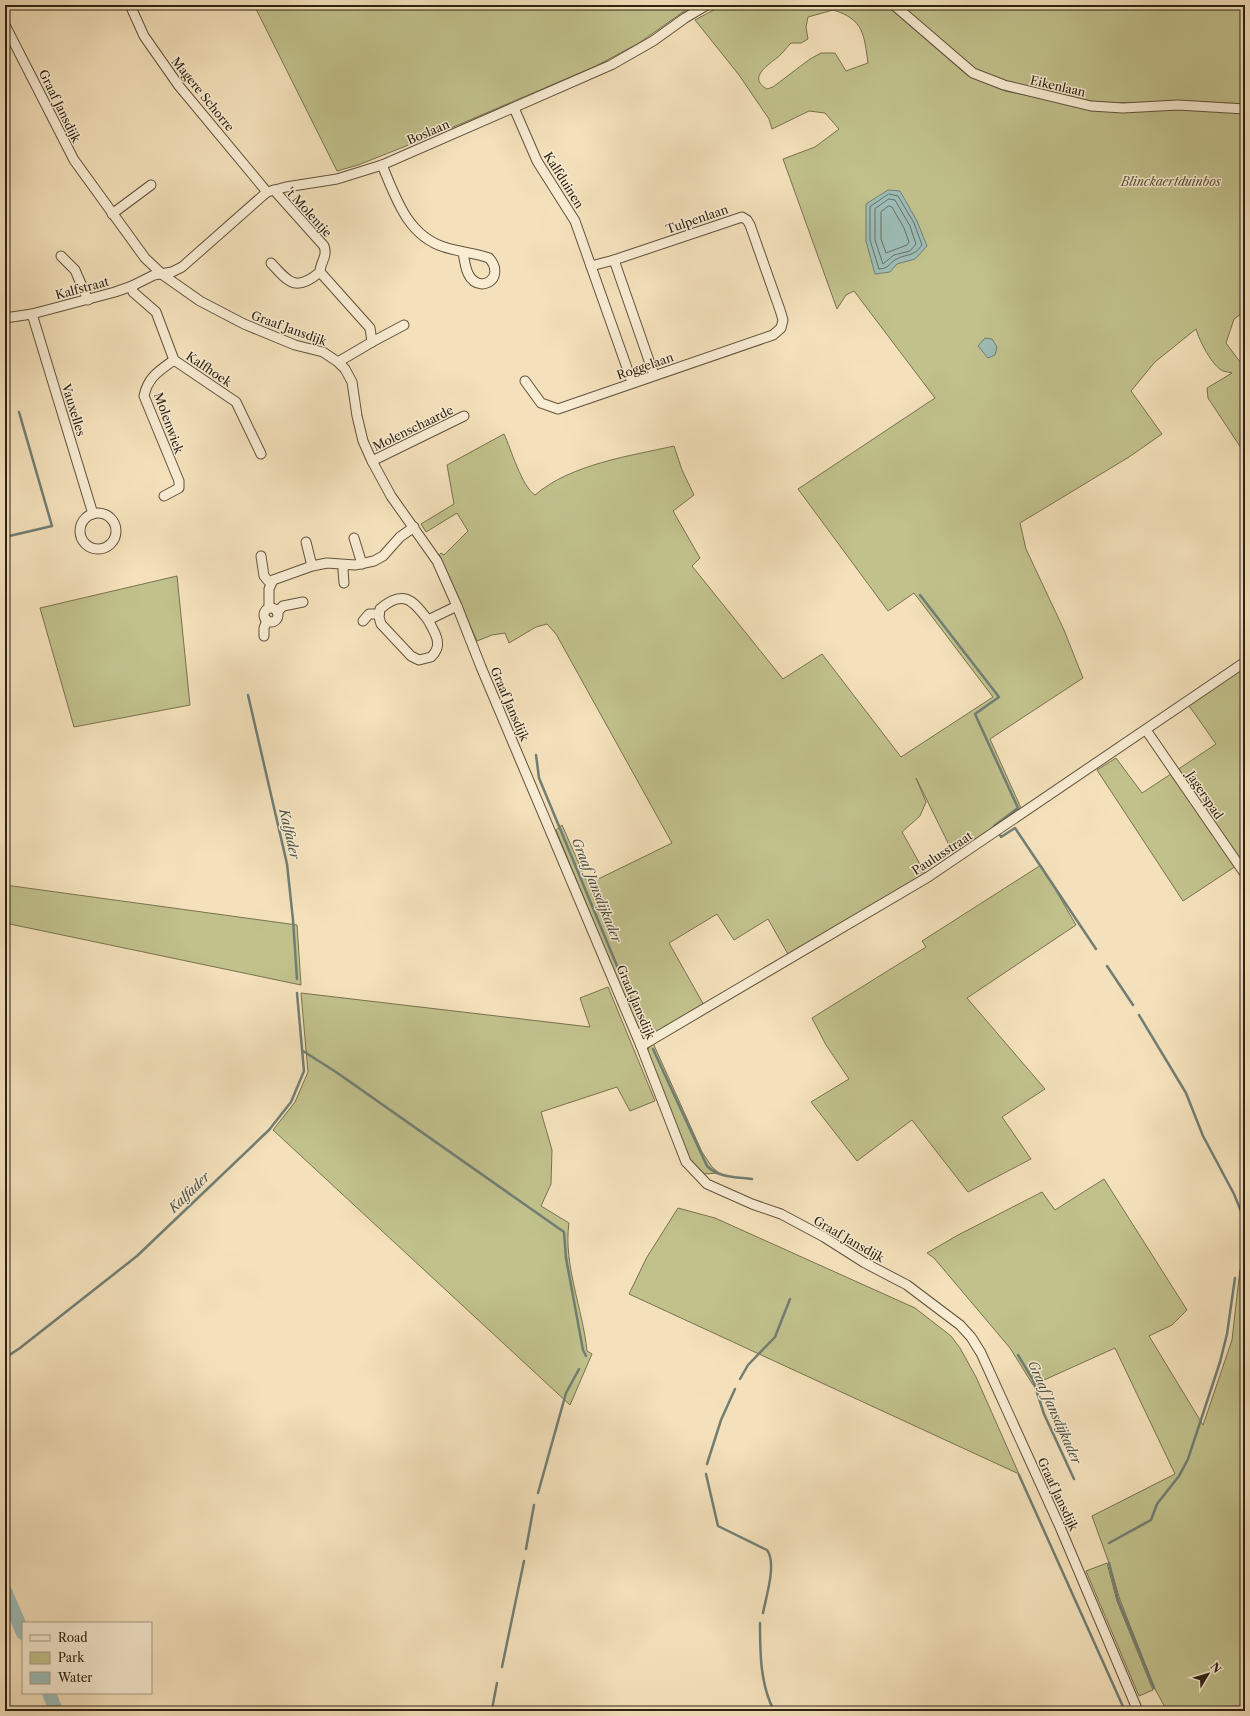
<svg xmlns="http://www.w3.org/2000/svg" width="1250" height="1716" font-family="'Libre Caslon Text',serif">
	<rect width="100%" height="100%" fill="#f4e1bb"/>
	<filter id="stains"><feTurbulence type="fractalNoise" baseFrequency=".005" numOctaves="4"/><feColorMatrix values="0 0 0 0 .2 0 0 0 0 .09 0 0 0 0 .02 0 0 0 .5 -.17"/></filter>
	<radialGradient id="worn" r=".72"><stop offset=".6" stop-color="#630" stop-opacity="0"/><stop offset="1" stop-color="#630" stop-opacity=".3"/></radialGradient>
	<!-- green -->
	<g fill="#c1c18c" stroke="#78724f" fill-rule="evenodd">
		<polygon points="254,5 693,5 639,43 596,66 444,131 358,165 337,171"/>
		<path d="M723,5H886L967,75L1005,91L1095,109L1180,107L1245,112V311L1234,319L1226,343L1243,366H1245V454L1208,398L1207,388L1232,373C1229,372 1226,372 1223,371C1212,366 1199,340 1196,329L1155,362L1131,391L1162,434L1129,457L1020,523L1026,549L1064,630L1083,678L990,739L1021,808L954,855L916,778L926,802L920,816L902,832L925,873L789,956L768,919L734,940L717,914L669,943L705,1007L653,1036L641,1032L636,1028L607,953L604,952L593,927L595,925L556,830L562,825L588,884L672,843L556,634L547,624L536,627L509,643L505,633L492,635L477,641L439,555L441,553L444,555L468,531L457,513L426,532L421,524L454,504L447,465L504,434C511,449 522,487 535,495C571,464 630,456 674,446L682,470L694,495L673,511L700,558L692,566L783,679L822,654L901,757L993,697L914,593L888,611L798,489L935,398L854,291L846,295L837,309L783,159L815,147L839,129L825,113L809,111L772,129L769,119L739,75L695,20ZM833,10C864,19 864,35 868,63L846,71L835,53H821L810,59L773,87L767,89C747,78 768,65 778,57C783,53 787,47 791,43H801L808,39L806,27L808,17Z"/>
		<polygon points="901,5 1245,5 1245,104 1186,101 1142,103 1094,102 1004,81 975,69"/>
		<polygon points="177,576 190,705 74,727 40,608"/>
		<polygon points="1245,659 1245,868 1177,770 1216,744 1185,700"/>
		<polygon points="1116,758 1142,793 1171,774 1236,866 1183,901 1097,770"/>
		<polygon points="1041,865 1076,925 967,998 1045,1089 1002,1117 1031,1159 968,1192 912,1120 857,1161 811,1102 849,1079 826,1045 812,1018 926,947 922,941"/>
		<polygon points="5,885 297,925 301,985 5,923"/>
		<path d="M608,987L655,1101L630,1111L617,1087L541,1112L552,1150L551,1184L541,1206L569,1223C563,1264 583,1310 587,1351L592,1354L570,1405L273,1130L295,1102L308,1072L301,993L590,1027L580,998Z"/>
		<polygon points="653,1043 702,1152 712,1167 719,1173 704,1174 690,1159 648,1057 648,1049"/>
		<polygon points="1104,1179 1187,1310 1172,1325 1149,1336 1203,1425 1232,1340 1240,1269 1245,1267 1245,1711 1167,1711 1155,1689 1120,1600 1109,1563 1092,1516 1175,1474 1115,1348 1033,1385 1010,1348 934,1258 927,1253 958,1235 1042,1192 1055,1210"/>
		<polygon points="678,1208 715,1218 915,1308 951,1336 960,1348 976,1377 1019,1474 629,1294 647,1257"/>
		<polygon points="1107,1563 1117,1601 1153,1690 1139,1696 1086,1571"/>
	</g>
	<!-- water -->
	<g fill="#9dbcb6" stroke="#717e74">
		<polygon points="888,190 900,191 917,221 927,246 915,259 897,264 890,272 875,274 866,241 866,204"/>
		<polygon points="985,338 992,339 997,347 995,355 988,358 978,346"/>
	</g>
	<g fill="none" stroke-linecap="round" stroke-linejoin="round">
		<!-- shore -->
		<g stroke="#666f64" stroke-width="1">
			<path d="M889,194L898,196L914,223L922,245C913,258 906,253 895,260C887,265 890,268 879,269L870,240V207Z"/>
			<polygon points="889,199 895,200 910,226 916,244 910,251 894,255 883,264 875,240 875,209"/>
			<polygon points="889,206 892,207 904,228 909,242 907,245 886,253 881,239 881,212"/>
		</g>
		<!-- stream -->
		<g stroke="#717e74" stroke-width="2.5">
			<polyline points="5,537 52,526 19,412"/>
			<polyline points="920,595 999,697 975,714 1018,808 994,826"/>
			<polyline points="248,695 287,864 293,920 297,979"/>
			<polyline points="536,755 539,778 644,1031"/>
			<polyline points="1000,835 1001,837 1015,828 1096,949"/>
			<polyline points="1107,966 1133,1005"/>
			<polyline points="1139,1015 1186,1093 1203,1136 1234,1194 1245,1221"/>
			<path d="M653,1049L707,1166C719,1178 736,1177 752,1179"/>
			<polyline points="303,1051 336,1072 564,1232 566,1258 583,1350 586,1356"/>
			<polyline points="1018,1355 1033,1380 1044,1414 1074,1479"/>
			<polyline points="5,1358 20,1348 137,1256 269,1130 291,1102 304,1071 297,993"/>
			<polyline points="740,1379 748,1365 775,1337 790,1299"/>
			<polyline points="707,1464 721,1420 735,1389"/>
			<path d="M706,1474L718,1526L767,1550C777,1563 766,1597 763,1613"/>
			<polyline points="1019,1475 1125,1711"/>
			<polyline points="538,1493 566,1393 579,1369"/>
			<polyline points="1109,1543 1151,1520 1157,1504 1179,1476 1188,1459 1220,1362 1227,1334 1235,1278"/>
			<polyline points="526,1549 534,1505"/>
			<polyline points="1109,1563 1118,1600 1154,1688"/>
			<path d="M760,1623C760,1652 760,1684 774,1711"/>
			<polyline points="502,1667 524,1561"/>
			<polyline points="492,1709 497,1683"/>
		</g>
		<!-- river -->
		<g stroke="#9dbcb6" stroke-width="14">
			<polyline points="5,1591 23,1633"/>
			<polyline points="49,1693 56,1711"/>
		</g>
		<!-- minor casing -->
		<g stroke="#60523c" stroke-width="11">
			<g id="minor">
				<polyline points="130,5 144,36 179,86 267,192"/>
				<polyline points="894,5 973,73 1004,85 1091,106 1123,108 1178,105 1245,109"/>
				<polyline points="5,25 74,160 145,258 163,275 200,301 244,324 295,345 323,352 338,362 345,369 352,382 357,416 363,441 372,461 391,496 437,561 457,606 481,667 641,1046 686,1162 707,1184 752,1204 781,1214 824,1237 865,1263 907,1285 960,1325 971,1337 981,1353 1060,1527 1138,1711"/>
				<polyline points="514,108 537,161 575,221 632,382"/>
				<path d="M382,165C396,198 407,235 444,247C459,252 475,253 489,258C498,268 497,282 482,284C467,283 465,265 463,252"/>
				<path d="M274,190L324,246C328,257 320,262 320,272"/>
				<polyline points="112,214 151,185"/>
				<polyline points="61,256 75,270 88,300"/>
				<path d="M271,263C289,283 296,292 320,272L370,328L372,342L338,362"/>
				<polyline points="591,266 614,260 654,375"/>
				<polyline points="132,286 133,292 156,312 174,360 236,402 261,454"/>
				<polyline points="32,314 93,514"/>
				<polyline points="5,318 32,314 115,292 132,286 154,275 172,272 182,267 267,192 286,187 337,179 382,165 611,65 653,41 685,18 707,5"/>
				<polyline points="372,342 404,325"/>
				<polyline points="525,381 541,403 558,409 773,335 781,328 783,320 780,310 750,225 747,220 742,217 614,260"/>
				<polyline points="372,461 464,416"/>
				<path d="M164,496L179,488V481L144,396C148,377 159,371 174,360"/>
				<circle cx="98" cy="531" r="18"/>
				<polyline points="354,538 362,564"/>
				<polyline points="306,542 312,566"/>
				<polyline points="261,556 264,576 270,583"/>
				<polyline points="344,583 343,570 344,565"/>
				<polyline points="269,608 269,589 273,580 312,566 327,563 355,565 374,561 383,556 400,537 414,527"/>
				<circle cx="271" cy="615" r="7"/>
				<polyline points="277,612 283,606 303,602"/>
				<path d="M428,620C435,633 444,645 431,657L419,660L411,656L381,624L379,617L380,609C403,589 413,600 428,620L457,606"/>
				<polyline points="363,621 369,614 379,614"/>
				<polyline points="264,636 264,628 267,620"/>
				<polyline points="1146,730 1245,874"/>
				<polyline points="641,1046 928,877 1245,662"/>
			</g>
		</g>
		<!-- minor -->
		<use href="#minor" stroke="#f8ecd3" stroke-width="9"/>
	</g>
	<g text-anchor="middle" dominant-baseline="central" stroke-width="3" stroke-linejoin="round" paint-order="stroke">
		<!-- street labels -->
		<g font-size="12" fill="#2e2212" stroke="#f8ecd3">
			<text transform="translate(1058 86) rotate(13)">Eikenlaan</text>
			<text transform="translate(203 94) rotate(51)">Magere Schorre</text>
			<text transform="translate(60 106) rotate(64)">Graaf Jansdijk</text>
			<text transform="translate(428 132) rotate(-23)">Boslaan</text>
			<text transform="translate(564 180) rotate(58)">Kalfduinen</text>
			<text transform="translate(309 212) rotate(48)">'t Molentje</text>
			<text transform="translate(697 219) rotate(-19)">Tulpenlaan</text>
			<text transform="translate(82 288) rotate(-15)">Kalfstraat</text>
			<text transform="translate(289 328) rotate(20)">Graaf Jansdijk</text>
			<text transform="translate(645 366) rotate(-19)">Roggelaan</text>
			<text transform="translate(209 369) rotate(34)">Kalfhoek</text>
			<text transform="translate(74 410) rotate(73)">Vauxelles</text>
			<text transform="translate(169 423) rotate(70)">Molenwiek</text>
			<text transform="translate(413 428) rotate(-26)">Molenschaarde</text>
			<text transform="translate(510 704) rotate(67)">Graaf Jansdijk</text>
			<text transform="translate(1205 795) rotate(56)">Jagerspad</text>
			<text transform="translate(942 853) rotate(-33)">Paulusstraat</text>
			<text transform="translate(636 1002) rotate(67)">Graaf Jansdijk</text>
			<text transform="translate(849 1239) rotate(30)">Graaf Jansdijk</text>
			<text transform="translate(1058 1494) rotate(65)">Graaf Jansdijk</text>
		</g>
		<!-- park labels -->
		<g font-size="12" font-style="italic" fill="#5a5237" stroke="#f8ecd3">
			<text x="1171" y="181">Blinckaertduinbos</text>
		</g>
		<!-- water labels -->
		<g font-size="13" font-style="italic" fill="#4f5043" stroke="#f8ecd3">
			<text transform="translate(290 834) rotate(77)">Kalfader</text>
			<text transform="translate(597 890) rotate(68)">Graaf Jansdijkader</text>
			<text transform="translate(189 1192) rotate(-44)">Kalfader</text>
			<text transform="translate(1055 1412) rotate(66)">Graaf Jansdijkader</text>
		</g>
	</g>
	<!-- margin -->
	<rect width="1250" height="1716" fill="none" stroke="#f4e1bb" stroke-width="20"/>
	<rect x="6" y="6" width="1238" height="1704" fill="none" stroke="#2e2212" stroke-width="2"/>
	<rect x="10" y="10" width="1230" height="1696" fill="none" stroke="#2e2212"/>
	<!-- legend -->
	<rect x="22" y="1622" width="130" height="72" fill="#f8ecd3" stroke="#a79b86"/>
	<rect x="30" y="1635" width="20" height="6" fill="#f8ecd3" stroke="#a79b86"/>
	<text x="58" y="1642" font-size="12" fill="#2e2212">Road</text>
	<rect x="30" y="1652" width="20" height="12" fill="#c1c18c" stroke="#a79b86"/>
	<text x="58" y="1662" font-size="12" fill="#2e2212">Park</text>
	<rect x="30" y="1672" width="20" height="12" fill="#9dbcb6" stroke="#a79b86"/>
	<text x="58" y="1682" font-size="12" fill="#2e2212">Water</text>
	<!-- north arrow -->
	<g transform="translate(1208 1674) rotate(52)" stroke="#f8ecd3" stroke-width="3" paint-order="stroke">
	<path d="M0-3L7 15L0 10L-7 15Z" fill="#2e2212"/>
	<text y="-6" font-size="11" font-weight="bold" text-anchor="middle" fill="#2e2212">N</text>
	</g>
	<rect width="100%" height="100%" filter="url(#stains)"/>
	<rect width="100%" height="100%" fill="url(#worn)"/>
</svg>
